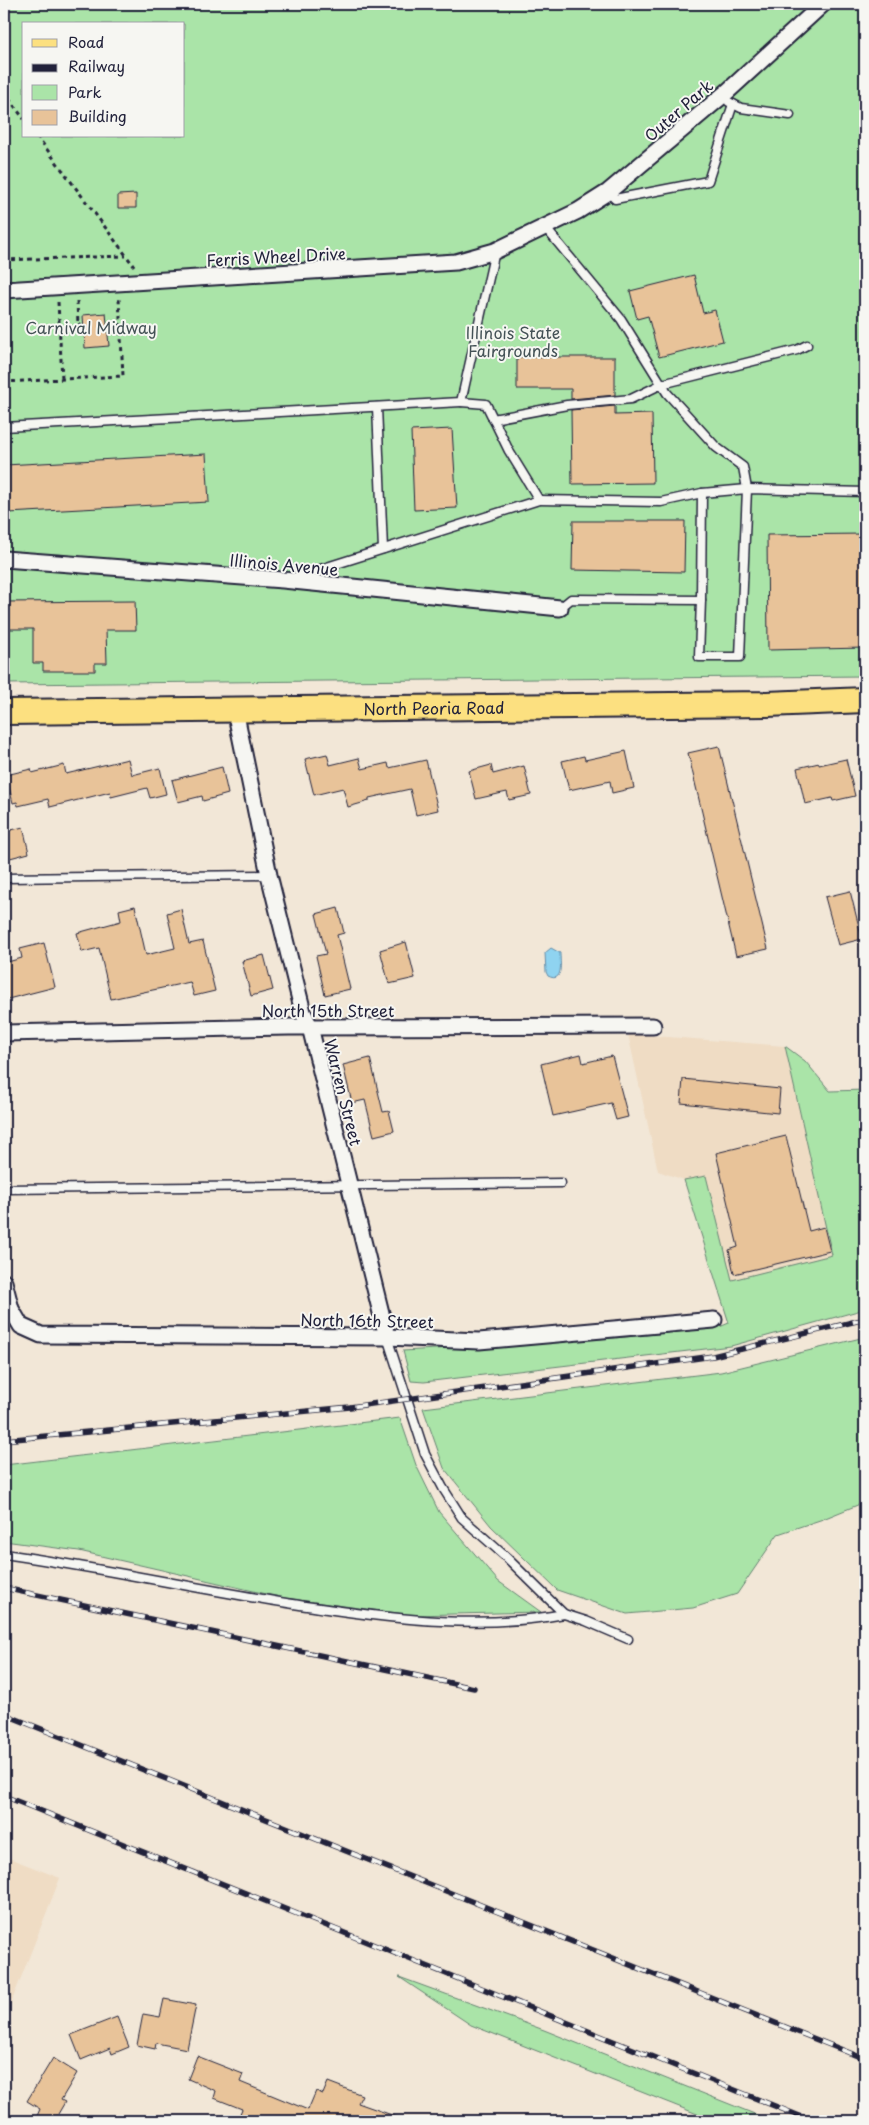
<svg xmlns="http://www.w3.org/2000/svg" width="869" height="2125" font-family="'Playpen Sans',sans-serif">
	<rect width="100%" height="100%" fill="#f2e7d7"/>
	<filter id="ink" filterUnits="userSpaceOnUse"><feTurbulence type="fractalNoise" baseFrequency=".02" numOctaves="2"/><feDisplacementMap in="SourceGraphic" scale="10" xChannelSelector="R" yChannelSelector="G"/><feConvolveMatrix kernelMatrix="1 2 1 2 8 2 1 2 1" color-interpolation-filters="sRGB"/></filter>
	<g filter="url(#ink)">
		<!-- built -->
		<g fill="#efdcc4">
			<polygon points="628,1034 785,1046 833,1255 732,1280 706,1176 684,1180 658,1171"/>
			<polygon points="4,1856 60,1878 4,2021"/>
		</g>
		<!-- green -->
		<g fill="#aae4a8" stroke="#668372" fill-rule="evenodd">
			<path d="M4,4H865V676L4,684ZM24,24H184V136H24Z"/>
			<polygon points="785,1046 805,1061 830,1091 865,1090 865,1309 731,1346 424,1382 411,1381 403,1351 614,1338 717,1328 729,1323 684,1180 706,1176 732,1280 832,1255"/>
			<polygon points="865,1337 865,1502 823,1519 778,1534 737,1594 693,1608 627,1614 557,1590 491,1526 444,1468 423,1408 721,1372"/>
			<polygon points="400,1418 416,1465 439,1512 498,1581 541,1612 412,1615 284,1598 79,1551 4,1541 4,1465"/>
			<polygon points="399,1977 544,2030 772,2121 715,2121 471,2025"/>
		</g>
		<!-- water -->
		<path fill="#8fd3f0" stroke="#638ca8" d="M551,948L560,953C560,962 564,984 548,976L546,972L545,953Z"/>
		<!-- building -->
		<g fill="#e8c399" stroke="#22223b">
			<polygon points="136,194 136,208 118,208 118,195"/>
			<polygon points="694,275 703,313 715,310 723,341 659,357 648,316 637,319 630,291"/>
			<polygon points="106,313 109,346 85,348 83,315"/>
			<polygon points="517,357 615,357 615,395 571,399 571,389 517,389"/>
			<polygon points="615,406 615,415 652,414 653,483 572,484 571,410"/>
			<polygon points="452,429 457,508 414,510 411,431"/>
			<polygon points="206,454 209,502 8,513 5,465"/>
			<polygon points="573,521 685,521 684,572 572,570"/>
			<polygon points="865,534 865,648 768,650 767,535"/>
			<polygon points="135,601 136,630 106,630 107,663 95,663 95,671 43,671 43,663 33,663 33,629 4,629 4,602"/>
			<polygon points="719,746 768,949 736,956 688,753"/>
			<polygon points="626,751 634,788 612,793 610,781 569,790 562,761 584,756 585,760"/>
			<polygon points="327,754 330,765 359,758 362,769 388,763 389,768 426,760 438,810 416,815 410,789 369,798 369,801 348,807 343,788 314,795 305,759"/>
			<polygon points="128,759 132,775 160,768 166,794 150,798 147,788 111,797 110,792 50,807 48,799 18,806 17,802 13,803 6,775 31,769 32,773 64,765 66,774"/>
			<polygon points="846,759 855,796 833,801 832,798 805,804 797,768 819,763 819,765"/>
			<polygon points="491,765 493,774 524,766 531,795 509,800 507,792 476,799 469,771"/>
			<polygon points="222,767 228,794 203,801 202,796 178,802 172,780"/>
			<polygon points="23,827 29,853 10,858 4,832"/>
			<polygon points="850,891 862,939 838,945 825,897"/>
			<polygon points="135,906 146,955 175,948 167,913 181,909 189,944 203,941 215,991 194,996 190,982 111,999 99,948 82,952 77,933 121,921 119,910"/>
			<polygon points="338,908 344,933 337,935 350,989 325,995 316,956 326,954 316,914"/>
			<polygon points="406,942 415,978 389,984 380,950"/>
			<polygon points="44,943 55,987 4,1000 4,963 22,958 20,949"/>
			<polygon points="264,955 273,990 251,996 242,961"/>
			<polygon points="581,1054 583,1063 612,1056 628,1117 616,1120 611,1103 553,1116 541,1064"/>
			<polygon points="370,1058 383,1112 389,1111 394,1131 374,1136 365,1100 352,1103 343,1065"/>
			<polygon points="683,1079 780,1089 778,1113 681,1103"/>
			<polygon points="786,1136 809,1231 824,1227 830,1251 734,1274 729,1250 738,1247 716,1153"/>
			<polygon points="164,1999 196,2005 187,2049 156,2043 155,2049 137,2045 143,2014 160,2017"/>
			<polygon points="117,2017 129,2047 112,2054 110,2048 81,2060 71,2035"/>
			<polygon points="197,2056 243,2074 240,2082 308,2110 316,2091 323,2094 328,2082 362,2095 358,2103 403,2119 403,2121 269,2121 259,2117 257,2121 252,2121 239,2116 242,2109 214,2098 216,2091 188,2079"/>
			<polygon points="53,2058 77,2073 61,2100 65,2102 54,2121 35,2121 40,2109 27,2101"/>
		</g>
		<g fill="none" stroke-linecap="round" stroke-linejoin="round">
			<!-- lane casing -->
			<g stroke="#22223b" stroke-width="11">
				<g id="lane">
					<polyline points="729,102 741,108 790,115"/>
					<polyline points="608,192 615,199 708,181 733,104"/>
					<polyline points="544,226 621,319 667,393 716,447 743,467 747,489 740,657 699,657 701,600"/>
					<polyline points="377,407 383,549"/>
					<polyline points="493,419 567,405 631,399 662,384 797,350 807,345"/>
					<polyline points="4,427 461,402 495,251"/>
					<polyline points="539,500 661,502 702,493 747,489 865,492"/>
					<polyline points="292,578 539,500 509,451 486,404 461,402"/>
					<polyline points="560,608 571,599 701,600 702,493"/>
					<polyline points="4,878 269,875"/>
					<polyline points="4,1189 561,1183"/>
					<polyline points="387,1337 425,1454 443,1488 462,1518 506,1557 564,1614 586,1621 628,1639"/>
					<path d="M4,1554C110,1569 214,1593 320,1608C400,1620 484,1629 564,1614"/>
				</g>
			</g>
			<!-- street casing -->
			<g stroke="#22223b" stroke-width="19">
				<g id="street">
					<polyline points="4,290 456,262 495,251 578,211 608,192 728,91 823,4"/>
					<polyline points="4,559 283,580 560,608"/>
					<polyline points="235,710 269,875 303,1012 310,1027 387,1337"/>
					<polyline points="4,1033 289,1027 653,1026"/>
					<polyline points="4,1282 11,1309 21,1326 41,1335 387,1337 479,1341 714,1320"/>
				</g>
			</g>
			<!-- primary casing -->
			<g stroke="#22223b" stroke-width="28">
				<g id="primary">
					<path id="s1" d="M4,712L767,704L865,700"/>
				</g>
			</g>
			<!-- path -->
			<g stroke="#22223b" stroke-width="3" stroke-dasharray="4 4" stroke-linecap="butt">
				<polyline points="4,92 24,119"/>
				<polyline points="37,136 134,266"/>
				<polyline points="4,260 126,256"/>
				<polyline points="77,301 78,325 83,325"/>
				<polyline points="58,302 62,379"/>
				<polyline points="4,382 123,376 119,299"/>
				<polyline points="4,479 6,479"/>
			</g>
			<!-- lane -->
			<use href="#lane" stroke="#f6f6f2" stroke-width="8"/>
			<!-- street -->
			<use href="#street" stroke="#f6f6f2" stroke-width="15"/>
			<!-- primary -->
			<use href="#primary" stroke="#fce080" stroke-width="24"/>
			<!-- rail casing -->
			<g stroke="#22223b" stroke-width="5.5">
				<g id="rail">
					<polyline points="4,1440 350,1407 713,1356 865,1319"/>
					<polyline points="4,1588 474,1688"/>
					<polyline points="4,1714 865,2059"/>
					<polyline points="4,1796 812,2121"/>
				</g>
			</g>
			<!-- rail -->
			<use href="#rail" stroke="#f6f6f2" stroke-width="4" stroke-dasharray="11" stroke-linecap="butt"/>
		</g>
	</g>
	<g text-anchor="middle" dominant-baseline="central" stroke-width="4" stroke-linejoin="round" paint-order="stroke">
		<!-- street labels -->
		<g font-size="16" fill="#22223b" stroke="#f6f6f2">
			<text transform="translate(678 110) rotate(-41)">Outer Park</text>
			<text transform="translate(276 256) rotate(-3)">Ferris Wheel Drive</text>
			<text transform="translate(284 564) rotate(5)">Illinois Avenue</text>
			<text stroke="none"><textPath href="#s1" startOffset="430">North Peoria Road</textPath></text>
			<text x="328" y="1010">North 15th Street</text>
			<text transform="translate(344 1092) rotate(76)">Warren Street</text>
			<text transform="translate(367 1320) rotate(1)">North 16th Street</text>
		</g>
		<!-- park labels -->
		<g font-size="16" fill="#445256" stroke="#f6f6f2">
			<text x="91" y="327">Carnival Midway</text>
			<text x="513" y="332">Illinois State<tspan x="513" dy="18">Fairgrounds</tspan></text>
		</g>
	</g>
	<!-- margin -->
	<rect width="869" height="2125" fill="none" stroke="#f6f6f2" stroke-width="20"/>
	<rect x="10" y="10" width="849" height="2105" fill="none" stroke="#22223b" stroke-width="2" filter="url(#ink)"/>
	<!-- legend -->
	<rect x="22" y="22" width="162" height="115" fill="#f6f6f2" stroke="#a1a1a9"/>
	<rect x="32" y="39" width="25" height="8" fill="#fce080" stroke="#a1a1a9"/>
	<text x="68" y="48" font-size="15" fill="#22223b">Road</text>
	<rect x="32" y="64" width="25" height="8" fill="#22223b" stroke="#a1a1a9"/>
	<text x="68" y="72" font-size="15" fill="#22223b">Railway</text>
	<rect x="32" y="85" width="25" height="15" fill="#aae4a8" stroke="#a1a1a9"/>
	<text x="68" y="98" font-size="15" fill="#22223b">Park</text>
	<rect x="32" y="110" width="25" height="15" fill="#e8c399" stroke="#a1a1a9"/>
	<text x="68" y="122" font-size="15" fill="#22223b">Building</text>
</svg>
